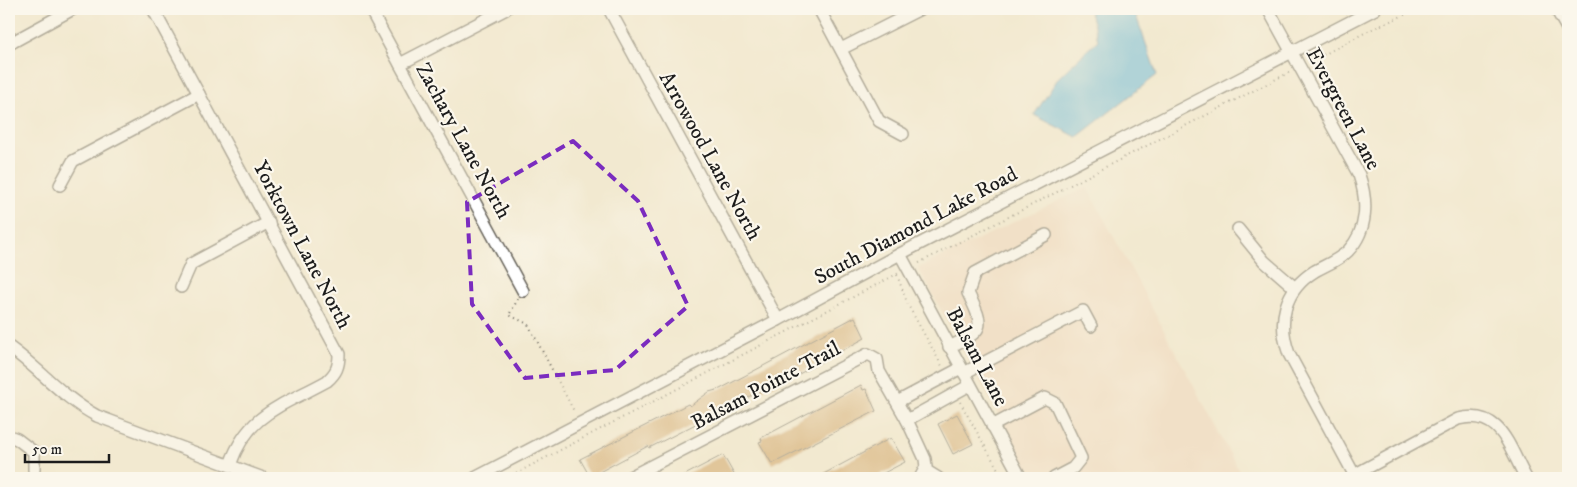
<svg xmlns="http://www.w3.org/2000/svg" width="1577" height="487" font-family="'IM FELL DW Pica',serif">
	<rect width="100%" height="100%" fill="#fbf7ec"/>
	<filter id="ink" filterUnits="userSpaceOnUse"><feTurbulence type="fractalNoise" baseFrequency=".02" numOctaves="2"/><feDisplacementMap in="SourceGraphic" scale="10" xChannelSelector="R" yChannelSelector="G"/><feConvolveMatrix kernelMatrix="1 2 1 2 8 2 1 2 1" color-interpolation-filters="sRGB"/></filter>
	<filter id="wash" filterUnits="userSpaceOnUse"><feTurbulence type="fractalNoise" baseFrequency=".0096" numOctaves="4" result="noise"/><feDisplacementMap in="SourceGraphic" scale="20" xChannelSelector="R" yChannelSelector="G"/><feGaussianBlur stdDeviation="1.12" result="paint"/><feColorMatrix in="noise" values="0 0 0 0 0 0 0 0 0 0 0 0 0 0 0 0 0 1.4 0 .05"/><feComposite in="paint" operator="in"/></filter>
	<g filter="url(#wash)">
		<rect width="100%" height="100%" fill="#f2e9d0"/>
		<!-- built -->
		<polygon fill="#f0d5bc" points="1087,187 1243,478 1033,478 918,268"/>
		<!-- water -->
		<polygon fill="#64b9e0" stroke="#406a7e" points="1089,9 1134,10 1157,75 1077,137 1034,115 1059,77 1098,40"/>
		<g id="blocks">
			<!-- building -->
			<g fill="#cc9b5a">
				<polygon points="855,317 865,338 799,374 748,397 649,448 648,446 590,477 580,459 688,404 690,406 709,392 720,389"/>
				<polygon points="861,385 863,390 866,389 876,411 772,464 759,442 762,441 761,438"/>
				<polygon points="957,414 973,444 953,454 938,424"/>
				<polygon points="891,438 905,462 874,478 816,478"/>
				<polygon points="723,455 736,478 679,478"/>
			</g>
		</g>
	</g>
	<g filter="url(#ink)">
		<use href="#blocks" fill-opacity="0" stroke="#67645b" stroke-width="1"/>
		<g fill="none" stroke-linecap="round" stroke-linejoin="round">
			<!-- minor casing -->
			<g stroke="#67645b" stroke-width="14">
				<g id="minor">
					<path d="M153,9L339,354C339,367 336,373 327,381C282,406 248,413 230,465"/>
					<polyline points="370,9 523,291"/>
					<polyline points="609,9 778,320"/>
					<polyline points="819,9 879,121 903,134"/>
					<path d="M1268,9L1359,175C1368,201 1368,230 1348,251C1339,260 1326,265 1315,271C1284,290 1277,321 1289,354L1356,478"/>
					<polyline points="1556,9 1568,30"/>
					<polyline points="9,44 73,9"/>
					<polyline points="841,49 920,9"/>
					<polyline points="400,64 506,9"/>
					<polyline points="60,185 73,161 199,94"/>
					<polyline points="1238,229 1264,261 1295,288"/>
					<polyline points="900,254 1021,478"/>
					<polyline points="181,287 191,264 269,222"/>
					<path d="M9,347C41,370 63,398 97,416L263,478"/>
					<path d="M949,347C985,330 985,328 968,293L975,273L1046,235"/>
					<polyline points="964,373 1083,311 1091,326"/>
					<polyline points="897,402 961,368"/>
					<polyline points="907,420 970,385"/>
					<polyline points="992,426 1045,398 1055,403 1081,458 1073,468 1054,478"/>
					<polyline points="9,436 17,439 34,452 34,470"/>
					<polyline points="925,470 938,478"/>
					<path d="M1354,475L1458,419C1501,408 1509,448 1526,478"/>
					<polyline points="475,478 778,320 900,254 1375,9"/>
					<polyline points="628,478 868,354 877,359 879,371 907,420 925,459 926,467 920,478"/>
				</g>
			</g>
			<!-- path -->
			<g stroke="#67645b" stroke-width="2" stroke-dasharray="1 4" stroke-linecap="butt">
				<polyline points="1310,62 1370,30 1418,9"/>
				<polyline points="919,263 1290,72"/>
				<polyline points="897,275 908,305 942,366"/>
				<polyline points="518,299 509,315 528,324 575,413"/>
				<polyline points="960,402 1003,478"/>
				<polyline points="507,478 899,273"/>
			</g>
			<!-- minor -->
			<use href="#minor" stroke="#fff" stroke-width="11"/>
		</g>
	</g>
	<!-- marked area -->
	<path d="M0 0H1577V487H0ZM573,141L638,201L688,306L615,370L525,378L472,304L467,202Z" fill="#f2e9d0" fill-opacity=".55" fill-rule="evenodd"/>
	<path fill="none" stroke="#7b2cbf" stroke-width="4" stroke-dasharray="10 6" stroke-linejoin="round" d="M573,141L638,201L688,306L615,370L525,378L472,304L467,202Z"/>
	<g text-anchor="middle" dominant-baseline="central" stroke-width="4.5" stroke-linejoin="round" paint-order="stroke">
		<!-- street labels -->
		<g font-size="21" fill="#1c1c1c" stroke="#fbf7ec">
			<text transform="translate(1343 109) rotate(62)">Evergreen Lane</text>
			<text transform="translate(463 141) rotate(61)">Zachary Lane North</text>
			<text transform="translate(710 156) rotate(61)">Arrowood Lane North</text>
			<text transform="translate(916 226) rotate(-28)">South Diamond Lake Road</text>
			<text transform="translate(302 245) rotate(62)">Yorktown Lane North</text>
			<text transform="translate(977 357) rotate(62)">Balsam Lane</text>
			<text transform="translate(766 386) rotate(-28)">Balsam Pointe Trail</text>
		</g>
	</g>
	<!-- margin -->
	<rect width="1577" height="487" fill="none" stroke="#fbf7ec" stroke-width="30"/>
	<!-- scale -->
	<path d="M25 454v8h84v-8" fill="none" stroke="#1c1c1c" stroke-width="2.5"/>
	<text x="32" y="454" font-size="15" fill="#1c1c1c" stroke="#fbf7ec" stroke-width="4" paint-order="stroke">50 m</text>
</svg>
